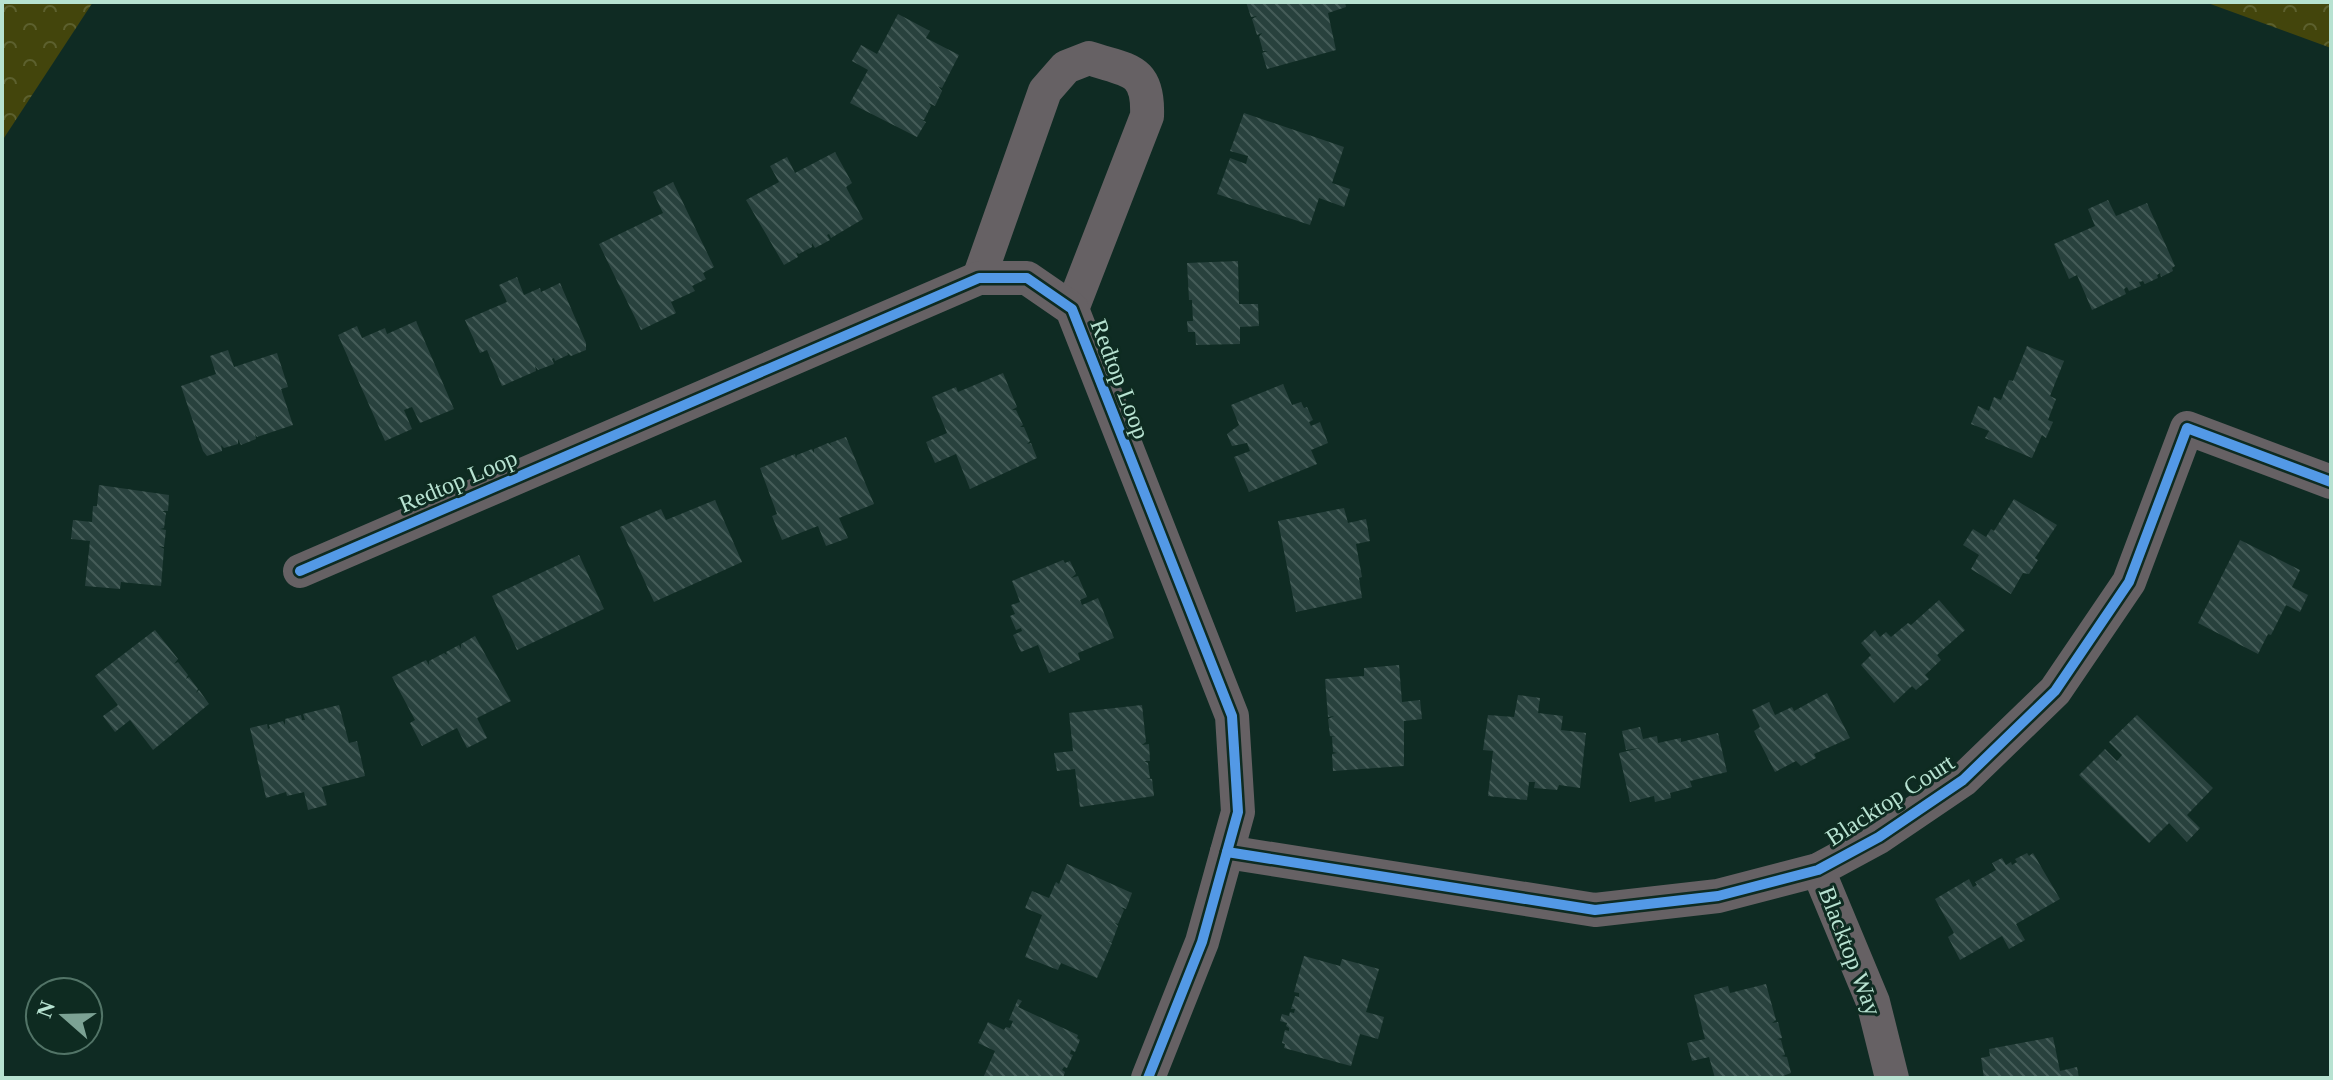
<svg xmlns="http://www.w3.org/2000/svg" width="2333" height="1080" font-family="Georgia,serif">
	<defs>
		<pattern id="forest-crowns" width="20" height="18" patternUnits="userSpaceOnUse" patternTransform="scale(2)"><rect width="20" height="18" fill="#43450c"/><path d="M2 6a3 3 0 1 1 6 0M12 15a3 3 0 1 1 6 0" fill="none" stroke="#5c602e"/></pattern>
		<pattern id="building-back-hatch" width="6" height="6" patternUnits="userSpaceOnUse" patternTransform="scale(2)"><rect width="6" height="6" fill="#28413d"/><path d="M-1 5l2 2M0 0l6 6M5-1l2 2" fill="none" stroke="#455c58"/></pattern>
	</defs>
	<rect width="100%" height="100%" fill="#0f2b23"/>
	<!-- forest -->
	<g fill="url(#forest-crowns)">
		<polygon points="2,2 93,2 2,141"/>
		<polygon points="2205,2 2331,2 2331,48"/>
	</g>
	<!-- building -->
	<g fill="url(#building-back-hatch)">
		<polygon points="1246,2 1345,2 1346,7 1328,13 1336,50 1267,69 1262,53 1268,51 1263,51 1259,37 1262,33 1257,35 1252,19 1257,16 1251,17"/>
		<polygon points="898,14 930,31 926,38 959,55 942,88 938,86 942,91 935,106 929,103 931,106 924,120 920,119 926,122 917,137 850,103 868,70 852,61 861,45 877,54"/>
		<polygon points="1244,113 1344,147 1332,183 1350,189 1344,207 1319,198 1310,225 1217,194 1230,158 1246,164 1248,156 1230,151"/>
		<polygon points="835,152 852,183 846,187 863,219 831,238 829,234 827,235 830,240 815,248 812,243 812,247 799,254 796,252 798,257 784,265 746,200 779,182 770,166 787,157 795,173"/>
		<polygon points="673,182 714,267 703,273 706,279 692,286 695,291 671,302 676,313 641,330 599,244 663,213 653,192"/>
		<polygon points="2108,200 2116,216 2147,203 2175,266 2172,268 2173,271 2161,277 2160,273 2157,275 2158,278 2145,284 2143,281 2139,282 2141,286 2129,291 2127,287 2124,289 2126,294 2092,310 2077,275 2069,279 2054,244 2095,226 2088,209"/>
		<polygon points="1238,261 1239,304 1258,304 1259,326 1240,327 1240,344 1196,345 1195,332 1188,332 1187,321 1193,321 1192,300 1189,300 1187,263"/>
		<polygon points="517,277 524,295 540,288 541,292 560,283 586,343 586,350 571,356 567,352 568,355 555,361 554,358 552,359 554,364 538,370 535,366 536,371 502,386 487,350 480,353 465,320 507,302 499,285"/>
		<polygon points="416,321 454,409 420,423 412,407 404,410 412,429 385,441 338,335 357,326 362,338 385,328 387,334"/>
		<polygon points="2027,346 2064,361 2050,396 2056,399 2048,420 2053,422 2046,438 2042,435 2032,458 1985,438 1989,431 1971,424 1978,406 1989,411 1994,397 2001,400 2009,380 2013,381"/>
		<polygon points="228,350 234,367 277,353 288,387 281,389 293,425 257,437 255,434 256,439 241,445 238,439 238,444 224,448 221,445 222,451 207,456 203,451 181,386 216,374 210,356"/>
		<polygon points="1003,373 1017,407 1012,410 1016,410 1023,425 1020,427 1024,427 1030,441 1027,444 1031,443 1037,458 970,489 956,454 935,463 926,442 947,433 932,397 956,387 958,392"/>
		<polygon points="1283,384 1292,405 1301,402 1304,408 1307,407 1313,420 1309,422 1311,426 1320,422 1328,443 1311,450 1317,464 1249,492 1234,457 1250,451 1247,443 1232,446 1227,434 1239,425 1231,405"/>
		<polygon points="846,437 874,504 839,518 848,538 826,546 818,526 782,540 772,516 777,514 760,468 795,454 796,459 797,455 812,449 814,453 814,449 828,443 832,446 830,443"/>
		<polygon points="99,485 169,495 168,511 162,511 166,513 164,528 160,529 166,530 164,547 159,546 164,549 161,586 121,582 120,589 85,586 90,541 71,539 73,520 92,522 93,506 97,506"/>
		<polygon points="2014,499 2057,525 2035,558 2038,560 2029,574 2023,573 2011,594 1971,569 1979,555 1963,545 1973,529 1986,537 1991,529 1994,531"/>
		<polygon points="715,500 742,562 654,602 620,527 661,509 666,520"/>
		<polygon points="1344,508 1348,523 1366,519 1370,541 1356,544 1362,577 1359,578 1362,598 1296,612 1278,521"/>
		<polygon points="2240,540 2300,570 2292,587 2308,595 2300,612 2286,605 2271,635 2268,634 2258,654 2198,623"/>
		<polygon points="579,555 604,609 517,650 492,596"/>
		<polygon points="1063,560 1065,563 1070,561 1076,574 1071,578 1078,576 1087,597 1080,600 1082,605 1098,598 1114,638 1078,653 1080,660 1049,673 1038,645 1021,652 1013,635 1022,631 1021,628 1016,630 1010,616 1015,614 1011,605 1020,602 1012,581"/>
		<polygon points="1939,600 1965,630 1937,655 1941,660 1925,675 1929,679 1916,690 1912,686 1894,703 1861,665 1871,655 1861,643 1875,630 1880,637 1886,632 1891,637 1908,623 1911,625"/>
		<polygon points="155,630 178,659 174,664 178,662 188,675 186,679 189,677 198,689 196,693 199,690 209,704 153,750 130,720 115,732 103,716 118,705 95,676"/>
		<polygon points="475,636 511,701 477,718 487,738 467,748 457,728 422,746 410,723 415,720 392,677 426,660 429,665 429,661 444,653 447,655 446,652 459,645 461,649 461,644"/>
		<polygon points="1399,665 1402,702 1420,700 1422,719 1404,721 1404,766 1333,771 1332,754 1337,753 1333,752 1332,737 1336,737 1330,736 1328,719 1334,716 1328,717 1325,679 1364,676 1364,668"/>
		<polygon points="1827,693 1850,738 1814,754 1816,758 1801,766 1796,761 1775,772 1754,731 1760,727 1752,710 1769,702 1775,715 1792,707 1794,711"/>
		<polygon points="1518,695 1540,698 1538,713 1563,716 1561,730 1586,733 1580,788 1559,785 1557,790 1534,788 1535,782 1529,782 1527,800 1488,796 1493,751 1483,750 1488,715 1514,717"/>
		<polygon points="339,705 349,743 357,741 365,776 322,787 327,805 308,810 304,792 287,796 286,792 266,798 250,728 267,724 268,729 270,728 269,725 283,721 285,725 285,719 301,715 302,720 305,720 303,714"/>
		<polygon points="1142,705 1146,742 1142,745 1149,744 1150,761 1144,761 1148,763 1150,778 1146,778 1152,779 1154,796 1080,807 1075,769 1057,771 1054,753 1073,751 1069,713"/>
		<polygon points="2137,715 2213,788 2187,815 2200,828 2187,842 2169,823 2149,843 2079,775 2105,749 2117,761 2122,755 2109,742"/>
		<polygon points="1640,727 1643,739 1657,736 1658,743 1681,738 1681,742 1718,733 1727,772 1690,781 1692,787 1670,793 1671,798 1655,802 1654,796 1630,802 1619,753 1640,748 1626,750 1622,731"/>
		<polygon points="2027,853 2029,856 2033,853 2060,899 2016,924 2025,940 2009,949 2002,936 1960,960 1948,937 1954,933 1935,899 1969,879 1973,887 1977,885 1975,882 1996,870 1992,863 2002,858 2006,865 2011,862 2012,865 2017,862 2015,859"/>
		<polygon points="1067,864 1132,893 1126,909 1121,907 1124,910 1118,924 1114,922 1118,926 1112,942 1107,940 1112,943 1097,978 1061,963 1058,970 1025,957 1042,915 1025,908 1032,891 1049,898 1056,882 1059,884"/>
		<polygon points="1304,956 1340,966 1342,959 1379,969 1366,1012 1384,1017 1378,1039 1360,1034 1351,1066 1284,1048 1285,1044 1282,1043 1285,1030 1289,1031 1289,1028 1286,1026 1287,1023 1280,1021 1282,1014 1289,1016 1290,1012 1294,1013 1295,1009 1291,1009 1295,996 1299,997 1299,993 1294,992"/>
		<polygon points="1766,984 1776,1020 1772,1023 1778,1022 1782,1038 1777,1039 1781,1040 1785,1055 1781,1056 1787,1057 1791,1073 1777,1078 1715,1078 1709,1057 1692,1061 1687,1043 1705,1039 1694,995 1728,986 1730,993"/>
		<polygon points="1018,999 1022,1001 1018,1007 1078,1035 1077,1038 1080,1040 1075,1052 1071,1050 1070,1054 1073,1055 1067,1068 1064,1067 1062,1070 1065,1072 1063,1078 983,1078 995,1051 978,1043 988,1022 1004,1030 1006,1027 1010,1028 1013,1021 1009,1020"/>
		<polygon points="2053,1037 2060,1071 2077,1067 2079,1078 1984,1078 1981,1058 1990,1056 1989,1049"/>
	</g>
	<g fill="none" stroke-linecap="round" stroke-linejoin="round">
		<!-- street -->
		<g stroke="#666164" stroke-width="34">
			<path d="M979,278L1045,91L1066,67L1089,58C1127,71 1149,67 1147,116L1072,309"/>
			<polyline points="300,571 979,278 1027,278 1072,309 1232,716 1238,812 1202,942 1148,1078"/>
			<polyline points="1227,852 1595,910 1718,896 1818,870 1879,837 1963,780 2055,691 2129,582 2187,428 2331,482"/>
			<polyline points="1818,870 1873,1002 1892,1078"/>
		</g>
		<!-- cycleway casing -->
		<g stroke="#0e2b21" stroke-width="15">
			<g id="cycleway">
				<polyline points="300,571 979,278 1027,278 1072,309 1232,716 1238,812 1202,942 1148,1078"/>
				<polyline points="1227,852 1595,910 1718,896 1818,870 1879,837 1963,780 2055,691 2129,582 2187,428 2331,482"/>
			</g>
		</g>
		<!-- cycleway -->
		<use href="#cycleway" stroke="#5399e6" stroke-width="10"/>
	</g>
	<g text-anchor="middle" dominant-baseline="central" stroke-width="6" stroke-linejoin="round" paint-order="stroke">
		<!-- street labels -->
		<g font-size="24" fill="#b7e2d1" stroke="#0e2b21">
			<text transform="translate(1120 379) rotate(69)">Redtop Loop</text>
			<text transform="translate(458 481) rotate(-23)">Redtop Loop</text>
			<text transform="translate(1890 800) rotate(-33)">Blacktop Court</text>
			<text transform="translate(1850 951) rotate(69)">Blacktop Way</text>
		</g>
	</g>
	<!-- border -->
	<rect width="2333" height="1080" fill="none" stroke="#b7e2d1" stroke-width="8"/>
	<!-- north arrow -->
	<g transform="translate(64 1016) rotate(290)"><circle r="38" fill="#0e2b21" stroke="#527467" stroke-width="2"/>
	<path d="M0-6L14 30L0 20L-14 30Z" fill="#7ca294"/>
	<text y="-12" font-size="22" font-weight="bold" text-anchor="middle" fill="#b7e2d1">N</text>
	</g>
</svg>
